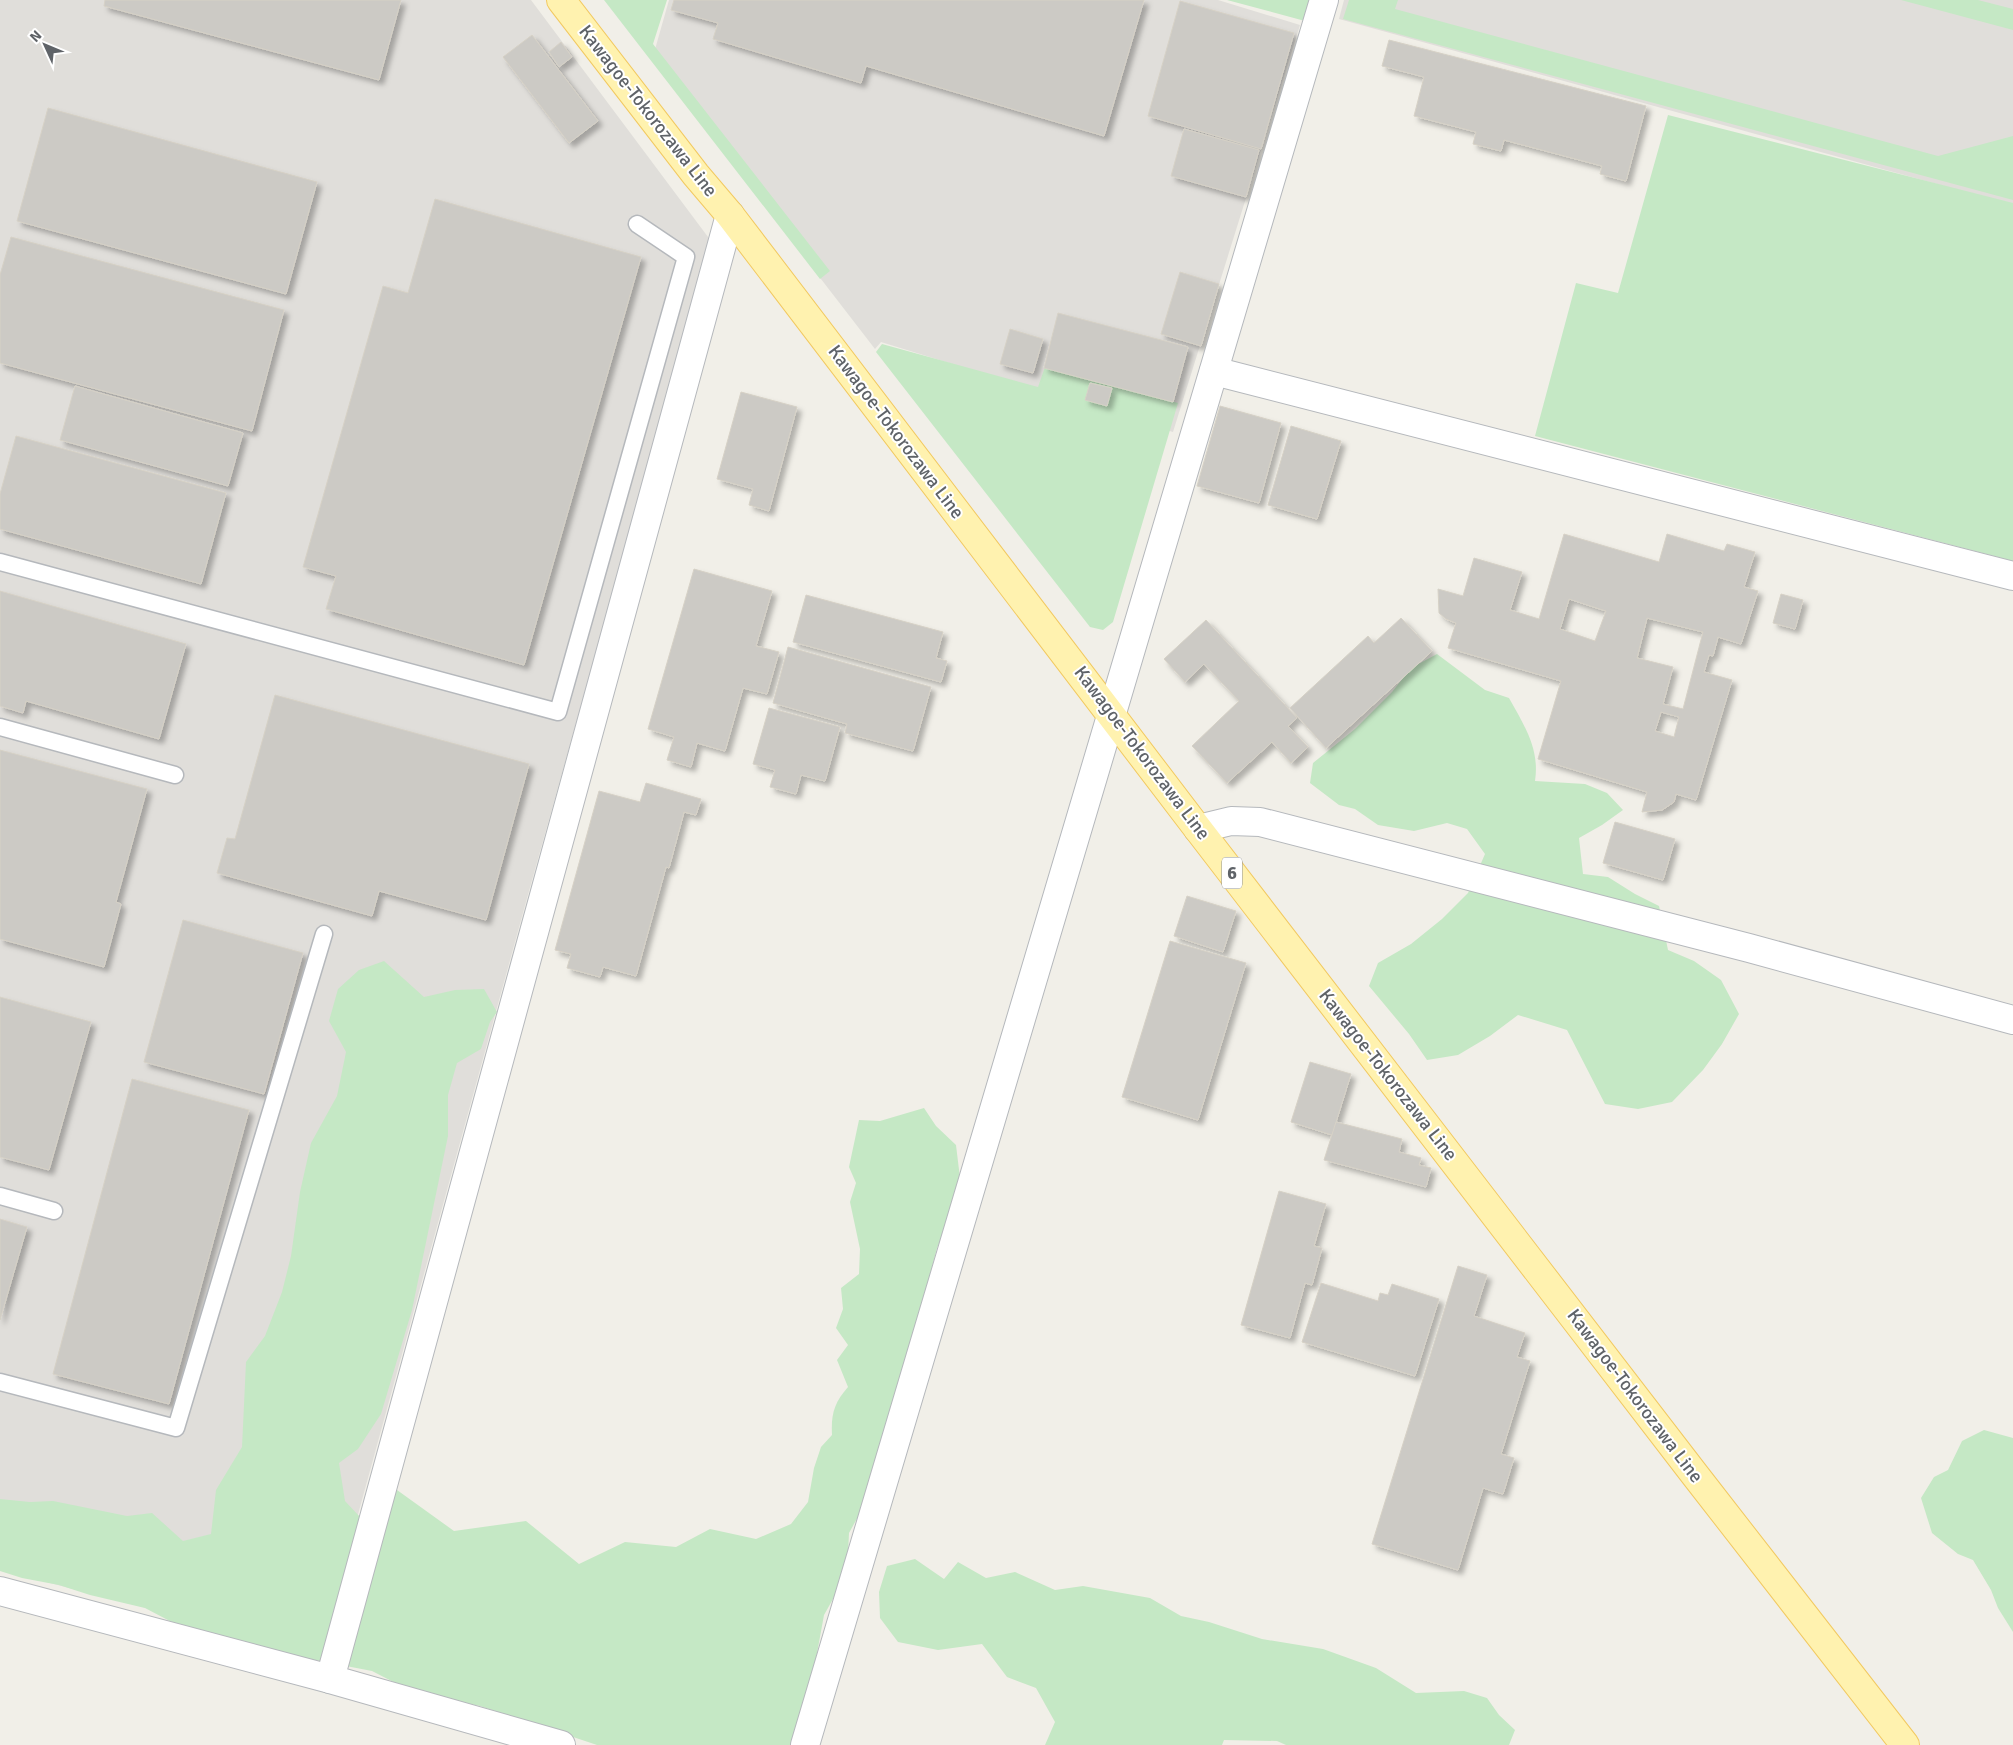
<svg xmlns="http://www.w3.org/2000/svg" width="2013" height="1745" font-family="Signika,sans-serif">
	<defs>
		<filter id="shadow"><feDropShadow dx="4.5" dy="4.5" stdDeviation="2.5" flood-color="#0004"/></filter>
	</defs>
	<rect width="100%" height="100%" fill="#f1efe8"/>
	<!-- industrial -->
	<g fill="#e0deda">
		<polygon points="0,0 531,0 711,241 529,891 320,1653 0,1570"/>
		<polygon points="669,0 1218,0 1300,25 1173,432 881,342 875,349 652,60"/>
		<polygon points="1344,0 2013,0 2013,205 1339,19"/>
	</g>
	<!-- green -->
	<g fill="#c5e8c5">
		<polygon points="604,0 667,0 653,44 830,271 820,279"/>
		<polygon points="1227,0 1312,0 1305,21"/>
		<polygon points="1349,0 1398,0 1395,9 1938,156 2013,136 2013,200 1343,19"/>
		<polygon points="1901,0 1978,0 2013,9 2013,30"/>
		<polygon points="1668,115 2013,203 2013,561 1535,436 1576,283 1618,293"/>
		<polygon points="882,344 1038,387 1045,367 1178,403 1113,622 1103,630 1090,627 876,352"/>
		<path d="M1437,654L1485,690L1509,698C1524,725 1540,749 1535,781L1585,784L1607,793L1623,810L1602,825L1579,838L1583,874L1608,877L1635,894L1659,906L1668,950L1694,961L1721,980L1739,1014L1722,1044L1703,1070L1672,1102L1638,1109L1605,1104L1567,1030L1518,1015L1490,1036L1458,1055L1427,1060L1409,1034L1369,986L1378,963L1411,944L1442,919L1468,893L1485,854L1467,829L1447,823L1414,831L1378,825L1355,809L1339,805L1310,783L1313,763L1355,729L1392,692L1411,668Z"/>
		<path d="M384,961L424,997L455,990L484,989L497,1012L490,1022L481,1049L457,1063L448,1095V1136L412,1310L381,1414L358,1449L339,1463L345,1501L361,1518L397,1490L454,1531L526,1521L579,1564L625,1542L676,1547L710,1529L756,1539L791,1524L808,1502L814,1468L821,1447L832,1435C831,1414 834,1403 848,1387L837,1360L848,1345L836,1328L843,1309L841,1288L859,1274L860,1249L850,1202L856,1183L849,1167L859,1120L880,1121L924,1108L936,1126L956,1145L960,1178L951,1215L937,1248L913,1339L865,1504L849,1533L847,1574L824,1615L811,1686L792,1745H597L480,1706L413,1692L372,1671L294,1656L185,1629L145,1608L90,1595L59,1585L22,1578L0,1571V1499L30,1502L53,1501L127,1516L152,1513L183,1541L211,1534L216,1490L242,1447L246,1362L265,1336L282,1292L291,1256L300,1192L311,1143L337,1096L346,1052L329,1021L338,989L359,970Z"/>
		<polygon points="1984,1430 2013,1438 2013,1632 1998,1608 1991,1590 1973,1560 1958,1554 1932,1533 1921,1498 1934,1477 1948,1470 1962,1441"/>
		<polygon points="915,1559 944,1579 958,1562 986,1578 1015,1572 1055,1590 1083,1586 1150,1598 1181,1616 1209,1622 1262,1639 1323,1649 1376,1668 1416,1693 1464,1691 1487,1698 1499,1715 1515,1730 1509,1745 1286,1745 1277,1741 1224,1740 1222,1745 1045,1745 1055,1722 1036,1688 1007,1677 982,1644 938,1650 898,1642 880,1618 879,1592 887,1566"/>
	</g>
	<!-- building -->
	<g fill="#cccac5" stroke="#d6d1c6" fill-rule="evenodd" filter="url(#shadow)">
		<polygon points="105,0 401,0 379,80 104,6"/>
		<polygon points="674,0 1144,0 1104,136 866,66 861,83 713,39 718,23 671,10"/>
		<polygon points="1180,1 1294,33 1261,149 1148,116"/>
		<polygon points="532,35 598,121 569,143 503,57"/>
		<polygon points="1389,40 1646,106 1626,181 1600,174 1602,166 1504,140 1501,151 1473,144 1476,132 1414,116 1424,77 1382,66"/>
		<polygon points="561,42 572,57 559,67 549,52"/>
		<polygon points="48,108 317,182 286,294 17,221"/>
		<polygon points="1184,129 1259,150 1246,197 1171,176"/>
		<polygon points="435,199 641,257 524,665 326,609 336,576 303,567 383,286 408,293"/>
		<polygon points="11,237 284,310 252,431 0,363 0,275"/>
		<polygon points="1180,272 1219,284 1201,346 1161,334"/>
		<polygon points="1058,313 1188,347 1173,402 1044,368"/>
		<polygon points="1010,329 1043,339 1033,373 1000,364"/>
		<polygon points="1090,383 1112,388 1107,406 1085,400"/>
		<polygon points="75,386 243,433 228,486 60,440"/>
		<polygon points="741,392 797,407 769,511 749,505 753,489 717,479"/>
		<polygon points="1220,406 1281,423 1259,503 1197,486"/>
		<polygon points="1291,426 1341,441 1317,519 1268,505"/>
		<polygon points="16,436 226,493 201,584 0,529 0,494"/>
		<path d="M1564,534L1659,562L1667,534L1724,551L1727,544L1755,552L1744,587L1758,591L1741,644L1718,637L1713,656L1709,655L1704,672L1732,680L1696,800L1676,794L1674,802L1662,810L1642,812L1647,792L1538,759L1561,681L1448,648L1456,623L1446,619L1439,613L1438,589L1463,596L1474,558L1522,572L1510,610L1539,619ZM1569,599L1606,611L1595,641L1560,629ZM1647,618L1703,632L1683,709L1663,704L1673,667L1637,658ZM1661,712L1679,717L1674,737L1655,731Z"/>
		<polygon points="694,569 772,591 756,646 779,652 767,694 743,688 725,751 697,743 691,767 667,760 674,737 648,729"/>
		<polygon points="0,591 186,644 159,739 26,701 23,713 0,706"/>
		<polygon points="1781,594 1803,600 1795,629 1773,623"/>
		<polygon points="806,595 943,632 936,658 947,661 941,682 793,642"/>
		<polygon points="1401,618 1432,651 1326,748 1290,708 1368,636 1374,643"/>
		<polygon points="1206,620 1297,718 1288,726 1308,747 1291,763 1272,742 1227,783 1192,746 1239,701 1204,664 1185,682 1164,659"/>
		<polygon points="788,647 931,687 913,751 845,733 847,724 773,703"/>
		<polygon points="275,695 529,764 486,920 379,891 372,916 217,873 227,838 235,839"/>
		<polygon points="769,708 840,727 825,781 801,775 796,794 770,787 775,770 753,764"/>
		<polygon points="0,750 147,789 116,902 121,904 104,967 0,939"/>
		<polygon points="646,783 701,799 696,815 684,812 669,868 666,867 636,976 603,967 600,977 567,968 571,954 555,950 599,791 640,802"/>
		<polygon points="1615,822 1675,839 1663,880 1603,863"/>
		<polygon points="1187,896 1236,911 1223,952 1174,936"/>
		<polygon points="183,920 303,953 264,1094 144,1062"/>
		<polygon points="1170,941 1246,963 1198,1120 1122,1097"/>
		<polygon points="0,997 91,1022 49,1170 0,1157"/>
		<polygon points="1310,1062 1351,1074 1332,1135 1291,1122"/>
		<polygon points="132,1079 249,1110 169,1404 53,1374"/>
		<polygon points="1336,1122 1402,1139 1399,1152 1421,1158 1419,1165 1431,1168 1426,1187 1324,1160"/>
		<polygon points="1279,1191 1326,1204 1314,1246 1322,1248 1312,1285 1305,1283 1290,1338 1241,1325"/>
		<polygon points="0,1219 27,1227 0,1320"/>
		<polygon points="1458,1266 1487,1275 1474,1316 1525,1333 1517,1357 1530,1361 1501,1454 1514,1458 1503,1494 1483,1488 1458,1570 1372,1544"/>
		<polygon points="1321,1283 1378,1301 1380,1293 1388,1295 1392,1284 1439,1299 1415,1376 1302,1342"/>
	</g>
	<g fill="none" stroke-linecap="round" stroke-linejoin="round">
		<!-- lane casing -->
		<g stroke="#b5b8bc" stroke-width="19">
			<g id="lane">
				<polyline points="0,562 558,712 686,257 637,224"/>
				<polyline points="0,727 175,775"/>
				<polyline points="0,1196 54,1211"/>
				<polyline points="0,1382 176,1428 324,934"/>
			</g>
		</g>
		<!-- street casing -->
		<g stroke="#b5b8bc" stroke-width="30">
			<g id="street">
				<polyline points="1214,371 2013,576"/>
				<polyline points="1198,829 1231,821 1260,822 1749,948 2013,1020"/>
				<polyline points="0,1591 330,1679 730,215"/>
				<polyline points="330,1679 561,1745"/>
				<polyline points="805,1745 1324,0"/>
			</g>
		</g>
		<!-- primary casing -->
		<g stroke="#f2c960" stroke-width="30">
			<polyline id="primary" points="561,0 696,175 730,215 1198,829 1695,1475 1905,1745"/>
		</g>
		<!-- lane -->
		<use href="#lane" stroke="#fff" stroke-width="16"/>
		<!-- street -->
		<use href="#street" stroke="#fff" stroke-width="28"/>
		<!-- primary -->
		<use href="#primary" stroke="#fff2af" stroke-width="28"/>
	</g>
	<g text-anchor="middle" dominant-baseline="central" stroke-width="4" stroke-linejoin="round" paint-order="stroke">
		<!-- shield labels -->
		<rect fill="#fff" stroke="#8f9295" stroke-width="1" x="1222" y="857.5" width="20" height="31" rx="4"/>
		<g font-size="18" font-weight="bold" fill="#5f6368">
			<text x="1232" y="873">6</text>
		</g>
		<!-- street labels -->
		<g font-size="19" fill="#5f6368" stroke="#fff">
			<text transform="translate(648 111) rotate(52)">Kawagoe-Tokorozawa Line</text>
			<text transform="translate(896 432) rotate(53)">Kawagoe-Tokorozawa Line</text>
			<text transform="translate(1142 753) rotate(53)">Kawagoe-Tokorozawa Line</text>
			<text transform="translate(1388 1075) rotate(52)">Kawagoe-Tokorozawa Line</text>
			<text transform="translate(1635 1396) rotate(53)">Kawagoe-Tokorozawa Line</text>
		</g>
	</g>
	<!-- north arrow -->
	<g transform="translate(45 45) rotate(314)" stroke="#ffffff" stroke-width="4" paint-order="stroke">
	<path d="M0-4L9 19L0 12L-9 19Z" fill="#5f6368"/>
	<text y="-8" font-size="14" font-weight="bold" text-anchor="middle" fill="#5f6368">N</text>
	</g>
</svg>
